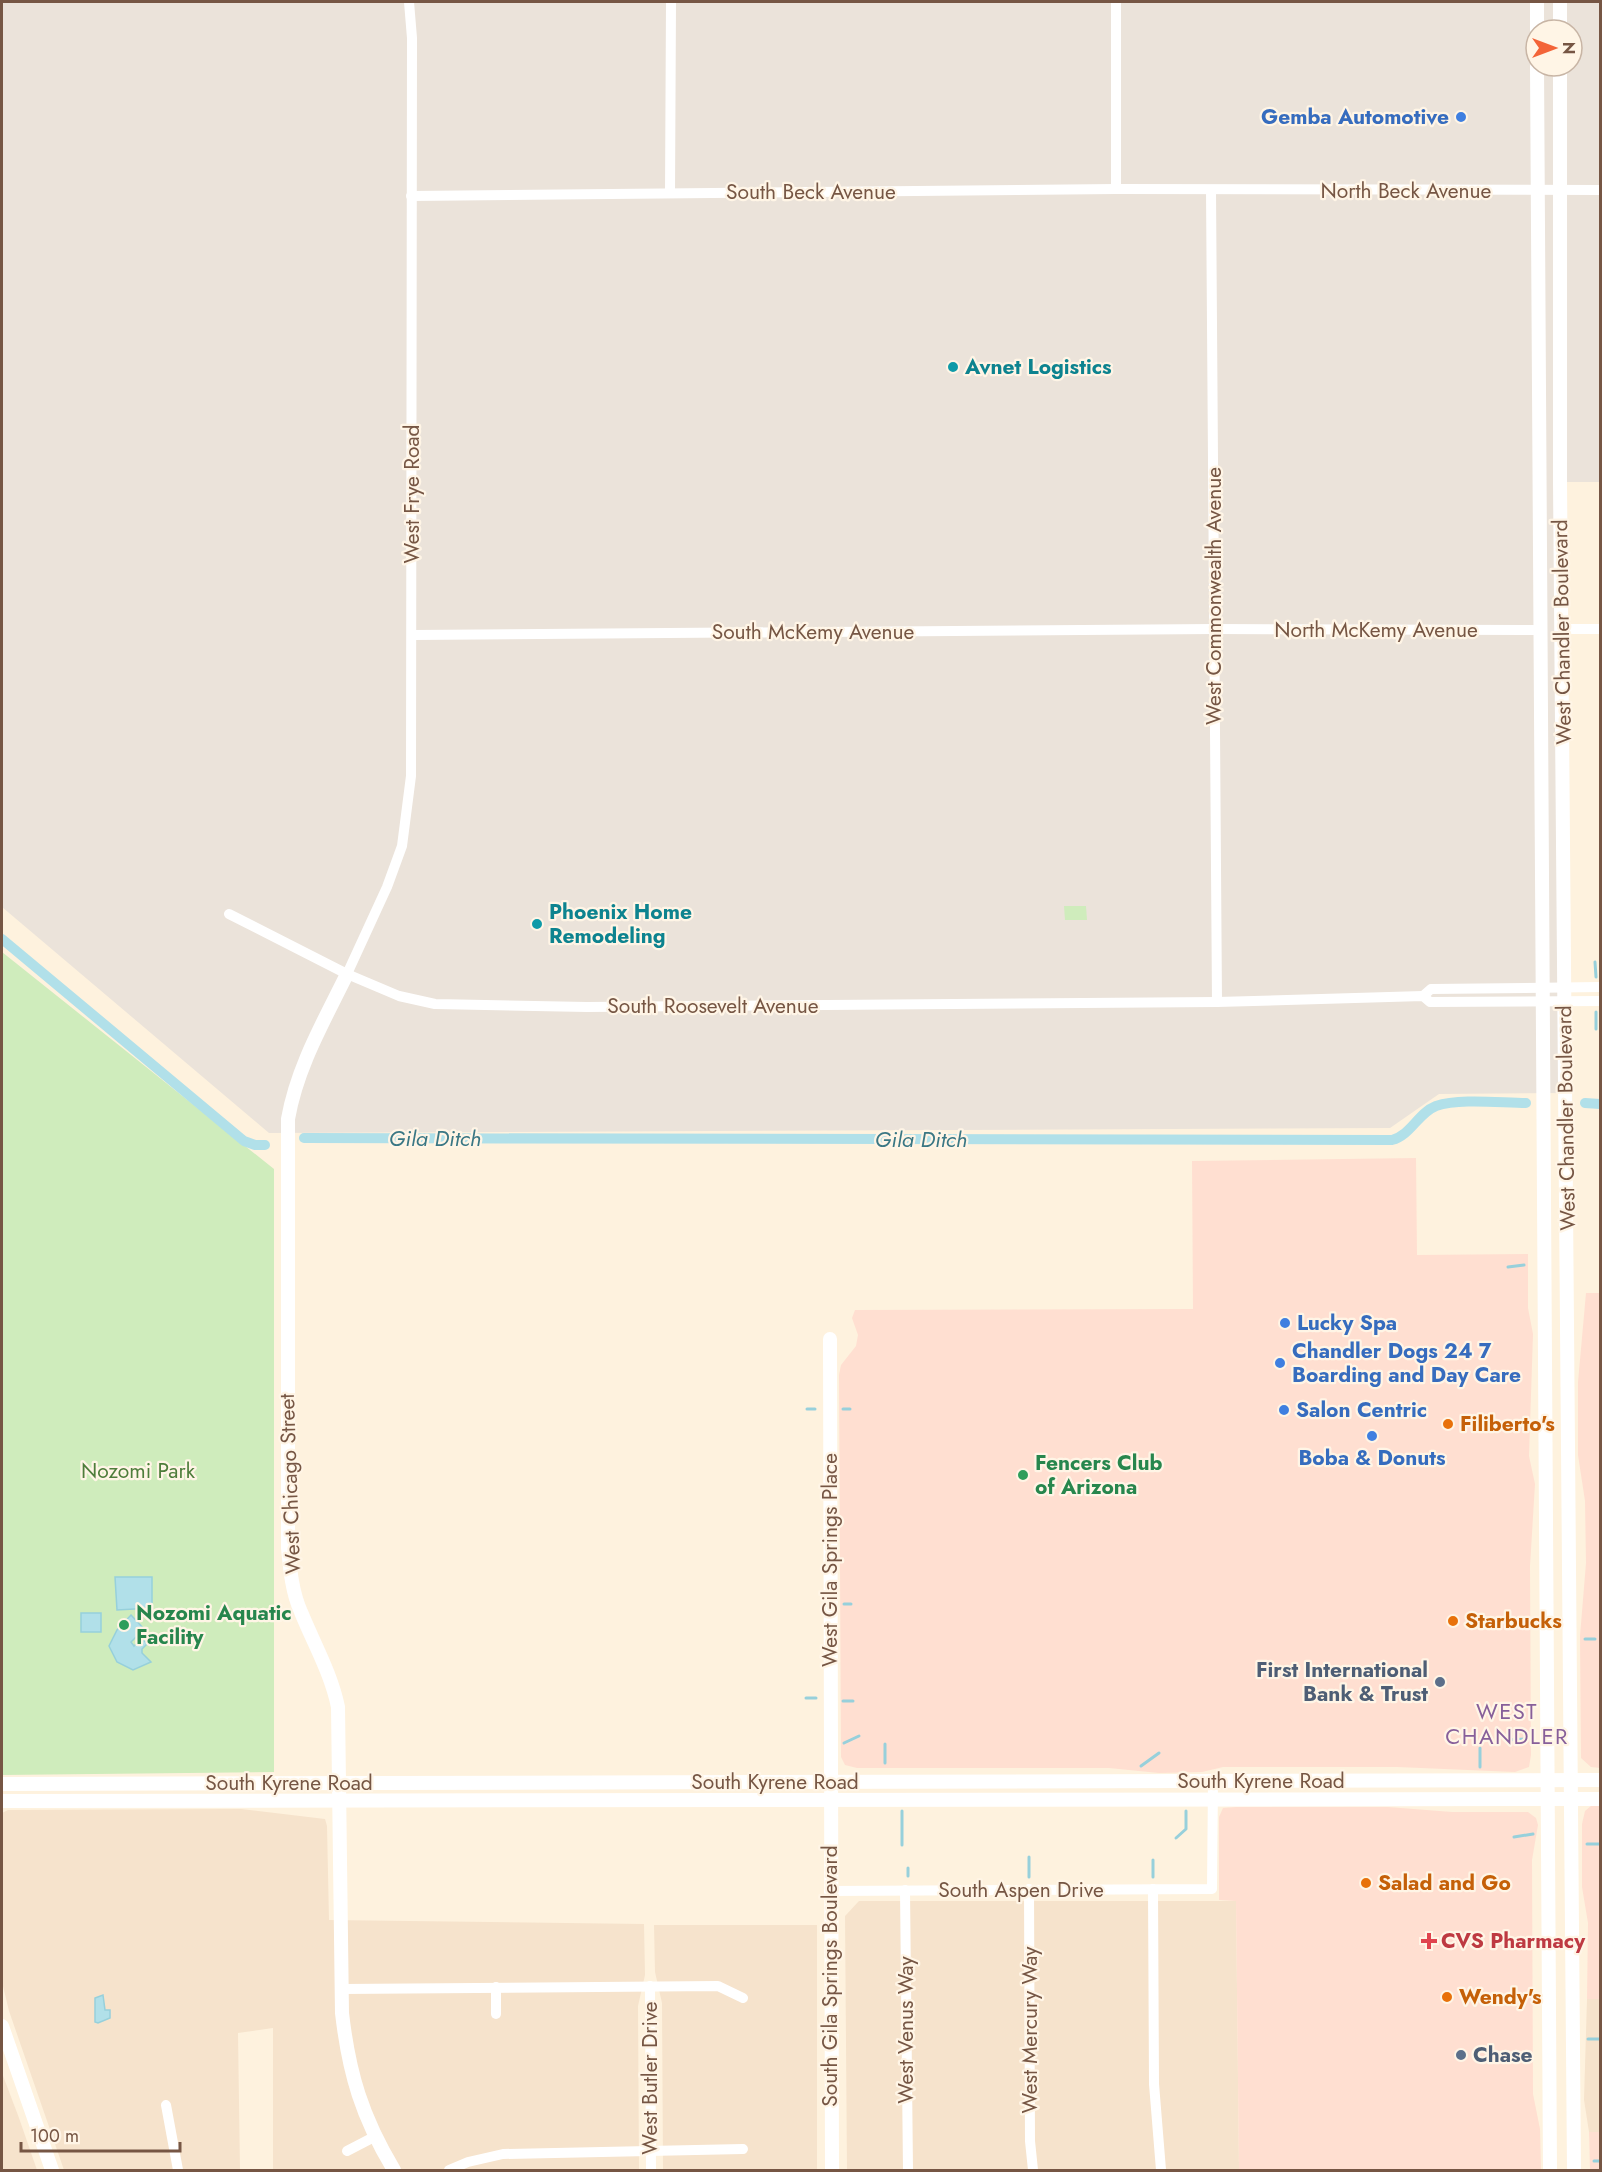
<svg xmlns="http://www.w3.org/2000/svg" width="1602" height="2172" font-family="Jost,sans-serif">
	<rect width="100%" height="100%" fill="#fef2de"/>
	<!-- residential -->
	<g fill="#f6e3cc">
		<polygon points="241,1809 325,1819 327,1826 329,1920 644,1924 645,1975 638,2006 639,2170 273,2170 273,2028 238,2033 240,2170 64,2170 9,2011 2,1982 2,1813 8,1810"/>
		<polygon points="859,1901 1236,1901 1239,2170 847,2170 845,1916"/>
		<polygon points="654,1925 817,1925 817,2170 663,2170 662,2003 655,1972"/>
		<polygon points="1587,1999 1600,1999 1600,2132 1589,2132 1584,2100"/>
		<polygon points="2,2073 19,2118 37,2170 2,2170"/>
	</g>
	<!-- commercial -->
	<g fill="#ffdfd1">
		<polygon points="1416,1158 1417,1255 1528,1254 1528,1308 1533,1334 1529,1456 1535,1484 1530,1566 1531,1755 1529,1767 1515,1772 1397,1767 1223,1767 1202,1772 1159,1773 1109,1768 857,1768 845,1765 841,1757 839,1375 841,1365 856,1346 858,1335 852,1318 855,1310 1193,1309 1192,1161"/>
		<polygon points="1586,1293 1600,1293 1600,1768 1591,1767 1581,1758 1580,1636 1586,1563 1585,1501 1578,1455 1578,1382"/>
		<polygon points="1591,1806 1600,1806 1600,1999 1587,1999 1588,1923 1582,1887 1582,1824 1585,1811"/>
		<polygon points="1236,1807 1388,1807 1452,1812 1528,1812 1536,1818 1538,1825 1532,1860 1533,2094 1540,2129 1541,2170 1239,2170 1236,1901 1219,1900 1219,1817 1223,1808"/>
		<polygon points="1589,2132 1600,2132 1600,2170 1590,2170"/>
	</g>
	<!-- industrial -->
	<path fill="#ebe3da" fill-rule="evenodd" d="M2,2H1600V482H1561L1566,1093L1439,1094L1390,1128L269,1133L2,907ZM1536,30H1572V66H1536Z"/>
	<!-- green -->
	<g fill="#cfecbc">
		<polygon points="1064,906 1086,906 1087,920 1065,920"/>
		<polygon points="2,952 274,1169 274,1772 2,1775"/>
	</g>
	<!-- water -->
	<g fill="#b1e0e9" stroke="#97d0db" stroke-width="1.5">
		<polygon points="115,1577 152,1577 152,1608 117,1610"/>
		<rect x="81" y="1613" width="20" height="19"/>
		<polygon points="131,1615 144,1629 131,1642 134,1646 142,1638 147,1644 142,1649 142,1653 151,1662 133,1670 117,1662 109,1646 117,1630"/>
		<polygon points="103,1995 105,2010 110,2010 110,2018 98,2023 95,2022 95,1998"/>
	</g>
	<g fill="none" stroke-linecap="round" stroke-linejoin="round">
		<!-- stream -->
		<g stroke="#97d0db" stroke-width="3">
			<polyline points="1595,962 1596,977"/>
			<polyline points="1596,1012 1596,1029"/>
			<polyline points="1508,1267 1524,1265"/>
			<polyline points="807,1409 815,1409"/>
			<polyline points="843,1409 850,1409"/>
			<polyline points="844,1604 851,1604"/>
			<polyline points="1585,1639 1595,1639"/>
			<polyline points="806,1698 816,1698"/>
			<polyline points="843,1701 853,1701"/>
			<polyline points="1505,1740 1526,1739"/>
			<polyline points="844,1743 859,1736"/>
			<polyline points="885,1744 885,1763"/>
			<polyline points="1480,1748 1480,1767"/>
			<polyline points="1141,1766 1159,1753"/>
			<polyline points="902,1811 902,1845"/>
			<polyline points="1514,1837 1533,1834"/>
			<polyline points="1176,1838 1186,1829 1186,1811"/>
			<polyline points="1587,1844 1600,1844"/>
			<polyline points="1029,1857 1029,1877"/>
			<polyline points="1153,1860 1153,1877"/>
			<polyline points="908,1868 908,1876"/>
			<polyline points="1588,2039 1600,2039"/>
			<polyline points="1594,2161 1600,2161"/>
		</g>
		<!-- canal -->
		<g stroke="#b1e0e9" stroke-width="10">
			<polyline points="2,939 244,1141 255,1145 265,1145"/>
			<polyline points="1585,1103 1600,1104"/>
			<path d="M304,1138L1392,1140C1411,1135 1418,1113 1436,1106C1460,1098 1501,1103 1526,1103"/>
		</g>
		<!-- street -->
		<g stroke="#fff" stroke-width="10">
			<polyline points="1116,2 1116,189"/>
			<polyline points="1211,190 1217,1002"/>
			<polyline points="670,193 671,2"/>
			<polyline points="411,196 1116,189 1600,190"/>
			<polyline points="1563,629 1600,629"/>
			<polyline points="413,635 1214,629 1537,630"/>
			<polyline points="229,914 347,974 399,996 435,1004 587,1007 1217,1002 1423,996 1430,1002 1600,1001"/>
			<polyline points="347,974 387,887 402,846 411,776 412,38 409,2"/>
			<polyline points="1423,996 1431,989 1600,987"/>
			<polyline points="1029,1889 1030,2141 1033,2170"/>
			<polyline points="1153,1889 1154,2084 1161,2170"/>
			<polyline points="905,1890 908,2170"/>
			<polyline points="829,1891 1212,1889 1213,1781"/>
			<polyline points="650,1986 651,2170"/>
			<polyline points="496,1987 496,2014"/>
			<polyline points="342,1989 718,1986 743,1998"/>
			<polyline points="166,2105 178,2170"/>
			<polyline points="347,2151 374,2137"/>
			<polyline points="449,2170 468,2162 503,2154 743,2149"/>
		</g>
		<!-- secondary -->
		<g stroke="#fff" stroke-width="14">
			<polyline points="1537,2 1537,30"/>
			<polyline points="1560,30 1560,2"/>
			<path d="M1537,66C1539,768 1545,1469 1550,2170"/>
			<polyline points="1560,66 1560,482 1574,2170"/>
			<path d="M347,974C324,1021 297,1067 288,1119V1548C290,1569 292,1592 301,1612C314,1644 331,1673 338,1707L342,2013C349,2074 362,2117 394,2170"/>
			<polyline points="830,1339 832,2170"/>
			<polyline points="2,1784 1600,1780"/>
			<polyline points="2,1801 1600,1799"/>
			<polyline points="2,2026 52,2170"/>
		</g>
	</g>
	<!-- markers -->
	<g fill="#3f7fe0" stroke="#fff5e6" stroke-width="2">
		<circle cx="1461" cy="117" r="6"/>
		<circle cx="1285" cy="1323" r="6"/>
		<circle cx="1280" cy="1363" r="6"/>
		<circle cx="1284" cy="1410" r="6"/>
		<circle cx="1372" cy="1436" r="6"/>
	</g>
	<g fill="#0f9aa8" stroke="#fff5e6" stroke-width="2">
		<circle cx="953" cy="367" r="6"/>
		<circle cx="537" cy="924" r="6"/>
	</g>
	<g fill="#e8710a" stroke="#fff5e6" stroke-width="2">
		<circle cx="1448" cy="1424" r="6"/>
		<circle cx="1453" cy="1621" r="6"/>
		<circle cx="1366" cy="1883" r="6"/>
		<circle cx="1447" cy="1997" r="6"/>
	</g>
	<g fill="#2e9e5b" stroke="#fff5e6" stroke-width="2">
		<circle cx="1023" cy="1475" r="6"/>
		<circle cx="124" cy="1625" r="6"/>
	</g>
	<g fill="#5c6f8a" stroke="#fff5e6" stroke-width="2">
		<circle cx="1440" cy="1682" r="6"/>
		<circle cx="1461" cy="2055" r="6"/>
	</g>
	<path fill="#e0444e" stroke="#fff5e6" stroke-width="2" d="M1426 1932h6v6h6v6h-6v6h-6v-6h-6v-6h6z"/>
	<g text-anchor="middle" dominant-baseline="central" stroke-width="4.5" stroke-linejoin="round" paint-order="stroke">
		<!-- shop labels -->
		<g font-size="21" font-weight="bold" fill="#366cbe" stroke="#fff5e6" text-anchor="start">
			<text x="1449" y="117" text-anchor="end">Gemba Automotive</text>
			<text x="1297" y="1323">Lucky Spa</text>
			<text x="1292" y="1351">Chandler Dogs 24 7<tspan x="1292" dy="24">Boarding and Day Care</tspan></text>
			<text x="1296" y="1410">Salon Centric</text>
			<text x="1372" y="1458" text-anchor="middle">Boba &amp; Donuts</text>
		</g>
		<!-- street labels -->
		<g font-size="21" fill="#765644" stroke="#fff5e6">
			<text x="1406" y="191">North Beck Avenue</text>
			<text x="811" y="192">South Beck Avenue</text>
			<text transform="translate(412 494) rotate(-90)">West Frye Road</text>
			<text transform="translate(1214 596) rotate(-90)">West Commonwealth Avenue</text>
			<text x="1376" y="630">North McKemy Avenue</text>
			<text x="813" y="632">South McKemy Avenue</text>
			<text transform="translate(1562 632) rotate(-91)">West Chandler Boulevard</text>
			<text x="713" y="1006">South Roosevelt Avenue</text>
			<text transform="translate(1566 1118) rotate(-91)">West Chandler Boulevard</text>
			<text transform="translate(290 1484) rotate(-92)">West Chicago Street</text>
			<text transform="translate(830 1560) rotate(-90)">West Gila Springs Place</text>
			<text x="1261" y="1781">South Kyrene Road</text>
			<text x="775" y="1782">South Kyrene Road</text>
			<text x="289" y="1783">South Kyrene Road</text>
			<text x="1021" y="1890">South Aspen Drive</text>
			<text transform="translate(830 1976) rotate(-90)">South Gila Springs Boulevard</text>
			<text transform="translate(906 2030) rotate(-90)">West Venus Way</text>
			<text transform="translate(1030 2030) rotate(-90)">West Mercury Way</text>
			<text transform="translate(650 2078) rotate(-90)">West Butler Drive</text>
		</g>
		<!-- culture labels -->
		<g font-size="21" font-weight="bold" fill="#0d838f" stroke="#fff5e6" text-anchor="start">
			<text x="965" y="367">Avnet Logistics</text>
			<text x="549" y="912">Phoenix Home<tspan x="549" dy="24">Remodeling</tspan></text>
		</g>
		<!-- food labels -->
		<g font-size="21" font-weight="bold" fill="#c56008" stroke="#fff5e6" text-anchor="start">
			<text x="1460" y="1424">Filiberto's</text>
			<text x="1465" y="1621">Starbucks</text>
			<text x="1378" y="1883">Salad and Go</text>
			<text x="1459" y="1997">Wendy's</text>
		</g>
		<!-- leisure labels -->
		<g font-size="21" font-weight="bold" fill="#27864d" stroke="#fff5e6" text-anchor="start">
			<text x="1035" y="1463">Fencers Club<tspan x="1035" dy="24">of Arizona</tspan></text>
			<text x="136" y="1613">Nozomi Aquatic<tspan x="136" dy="24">Facility</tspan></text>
		</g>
		<!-- park labels -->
		<g font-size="21" fill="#4e7d3b" stroke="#fff5e6">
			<text x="138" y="1471">Nozomi Park</text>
		</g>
		<!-- service labels -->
		<g font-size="21" font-weight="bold" fill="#4e5e75" stroke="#fff5e6" text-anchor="end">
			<text x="1428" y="1670">First International<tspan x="1428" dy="24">Bank &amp; Trust</tspan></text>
			<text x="1473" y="2055" text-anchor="start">Chase</text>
		</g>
		<!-- health labels -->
		<g font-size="21" font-weight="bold" fill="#be3a42" stroke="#fff5e6" text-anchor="start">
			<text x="1441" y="1941">CVS Pharmacy</text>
		</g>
		<!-- water labels -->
		<g font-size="22" font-style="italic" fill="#3a7784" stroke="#fff5e6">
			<text x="435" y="1138">Gila Ditch</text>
			<text x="921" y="1139">Gila Ditch</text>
		</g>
		<!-- neighbourhood labels -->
		<g font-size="22" letter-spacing="1.5" fill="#875f9a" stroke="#fff5e6">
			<text x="1507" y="1711">WEST<tspan x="1507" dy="25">CHANDLER</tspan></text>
		</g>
	</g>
	<!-- border -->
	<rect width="1602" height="2172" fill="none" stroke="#765644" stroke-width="6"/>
	<!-- north arrow -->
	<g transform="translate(1554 48) rotate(90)"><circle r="28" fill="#fff5e6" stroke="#c8b5a5" stroke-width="1.5"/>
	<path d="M0-4.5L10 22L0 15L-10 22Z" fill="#f36438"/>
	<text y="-9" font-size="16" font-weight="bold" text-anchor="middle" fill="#765644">N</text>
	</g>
	<!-- scale -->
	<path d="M21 2142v9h159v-9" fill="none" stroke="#765644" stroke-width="3"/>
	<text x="30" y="2142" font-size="18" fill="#765644" stroke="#fff5e6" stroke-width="4.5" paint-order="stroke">100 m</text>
</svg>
